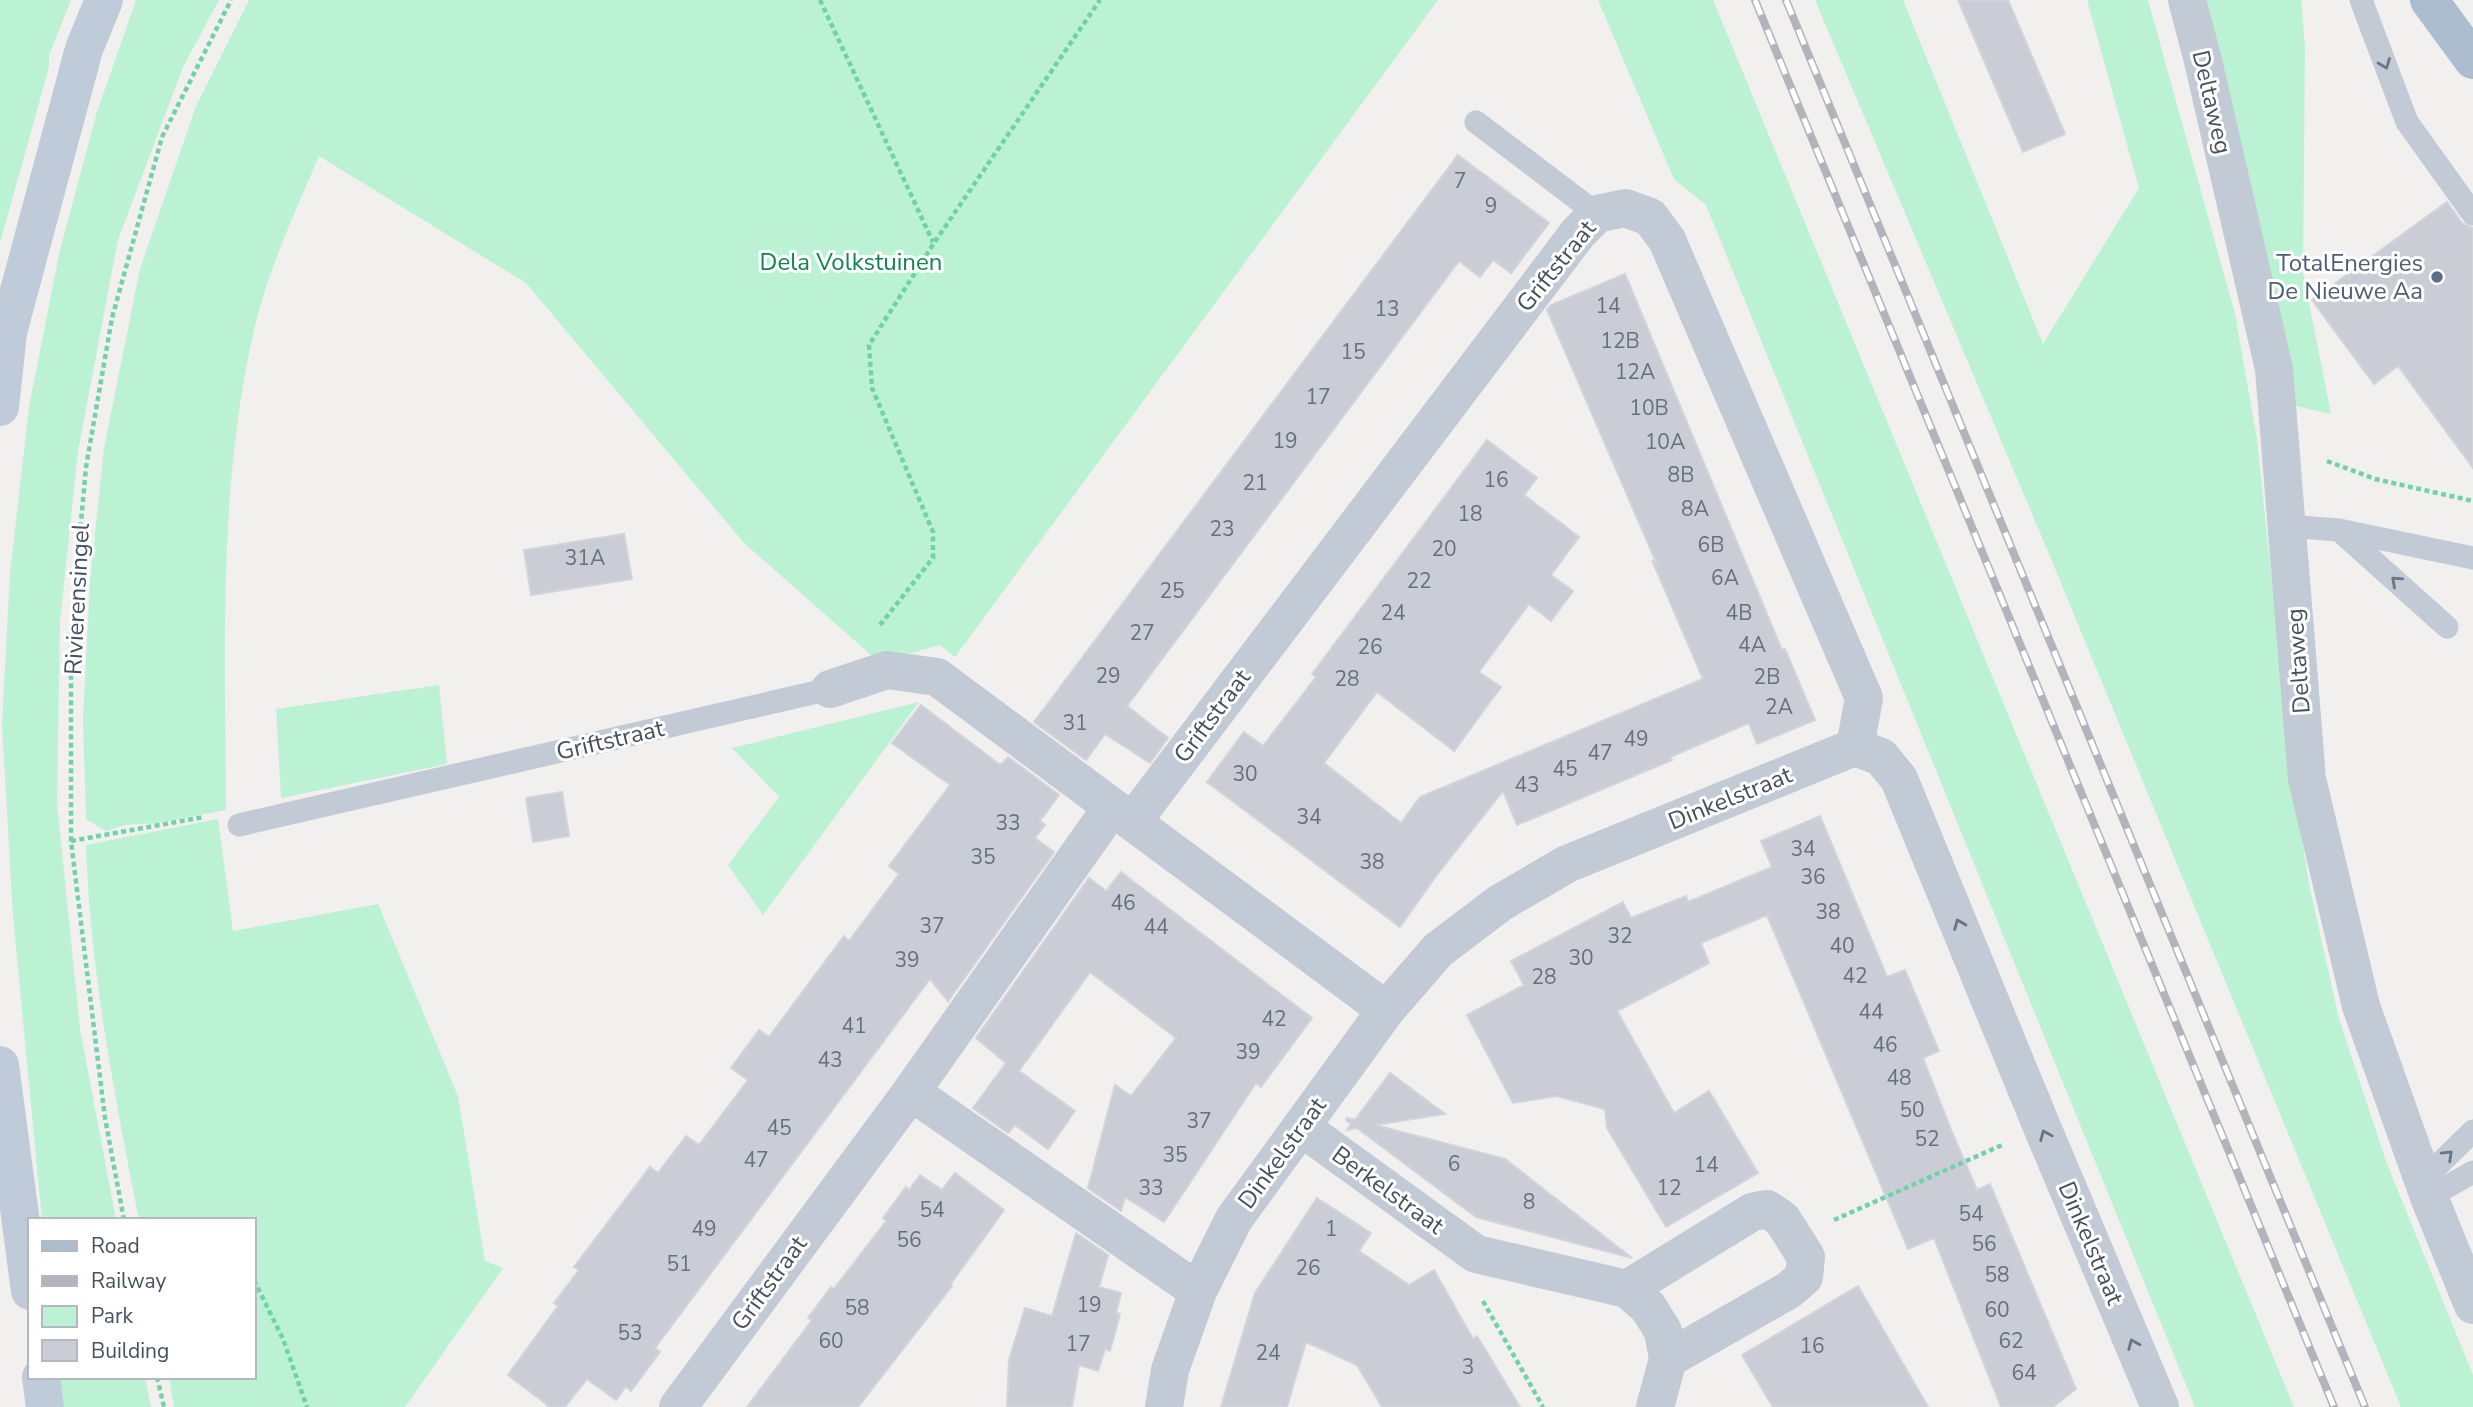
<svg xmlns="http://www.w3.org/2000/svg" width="2473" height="1407" font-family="'Nunito Sans',sans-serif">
	<rect width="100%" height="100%" fill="#f2efef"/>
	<!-- green -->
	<g fill="#baf2d3">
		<polygon points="0,0 71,0 49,55 49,67 0,243"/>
		<polygon points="136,0 219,0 183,67 118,240 78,451 60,622 57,803 80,1029 116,1220 42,1220 13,916 2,725 10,573 29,407 60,250 97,112"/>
		<path d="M249,0H1438L955,657L940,645L879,662L744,543L526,283L319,156C295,213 268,269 254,330C218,487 225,650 226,810L158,823L125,825L106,831L86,819L83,718L90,582L104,448L140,269L196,106Z"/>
		<polygon points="1598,0 1713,0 2294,1407 2195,1407 1706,205 1674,179"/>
		<polygon points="1815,0 1903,0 2043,344 2139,188 2087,0 2148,0 2235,314 2257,439 2293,783 2309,884 2339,1019 2387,1164 2473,1375 2473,1407 2401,1407 2049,554"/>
		<polygon points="2193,0 2301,0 2305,46 2303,273 2331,414 2296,406"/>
		<polygon points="439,685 447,764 281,798 276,709"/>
		<polygon points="919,702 763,915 728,865 779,797 732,748"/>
		<path d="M218,819L233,931L378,904L458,1096L485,1261L503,1268L405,1407H174L169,1377H254V1220H139C115,1097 90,971 86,845Z"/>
		<polygon points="60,1377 145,1377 151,1407 64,1407"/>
	</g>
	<!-- building -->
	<g fill="#cacdd5" stroke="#d2d4db" stroke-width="2">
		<polygon points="1958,0 2008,0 2065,134 2023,152"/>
		<polygon points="1458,155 1549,223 1511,273 1493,260 1480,277 1459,261 1127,706 1168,738 1150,763 1105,734 1086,760 1034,722"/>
		<polygon points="2447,202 2462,223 2473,228 2473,468 2398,366 2374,384 2312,300"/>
		<polygon points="1625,274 1782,650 1785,649 1815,720 1757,744 1749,723 1670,757 1672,760 1517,825 1503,791 1436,876 1400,927 1207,782 1244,732 1263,746 1316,677 1312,674 1487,440 1537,478 1524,495 1579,537 1551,575 1573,591 1551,621 1529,604 1479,672 1501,687 1454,751 1377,692 1324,763 1401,823 1420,797 1703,679 1652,560 1657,564 1547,310 1551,305"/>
		<polygon points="624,534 632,579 531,595 524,550"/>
		<polygon points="921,705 999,764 1002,764 1008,757 1059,795 1040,821 1045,825 1035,838 1054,852 948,1001 930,979 655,1348 660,1352 631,1391 626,1386 616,1400 587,1379 565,1407 550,1407 508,1375 558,1306 554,1303 579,1270 574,1267 650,1167 658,1173 686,1136 699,1145 748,1080 731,1068 759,1030 769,1037 844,936 849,941 899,874 889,866 950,785 892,743"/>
		<polygon points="562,792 569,836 533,842 526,798"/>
		<polygon points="1820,816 1887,977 1905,970 1939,1051 1923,1058 1952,1132 1977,1190 1990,1184 2076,1389 2053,1407 2001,1407 1934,1238 1908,1249 1767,915 1701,943 1709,963 1617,1011 1674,1113 1709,1091 1758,1173 1666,1227 1607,1128 1605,1109 1556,1096 1513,1103 1467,1015 1524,985 1511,961 1623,902 1631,918 1686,896 1688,902 1772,867 1761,841"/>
		<polygon points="1121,872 1312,1018 1261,1087 1256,1083 1164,1222 1125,1197 1121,1211 1088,1188 1115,1085 1131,1096 1176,1038 1090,972 1019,1071 1075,1111 1048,1149 1015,1125 1008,1133 973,1108 1006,1063 976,1038 1089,878 1106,891"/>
		<polygon points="1390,1073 1445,1114 1375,1125 1505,1159 1632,1258 1476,1217 1357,1128 1347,1130 1351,1124 1346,1120 1347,1118 1355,1120"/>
		<polygon points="955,1173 1004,1210 950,1285 952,1286 858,1407 747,1407 812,1320 808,1318 831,1287 834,1289 886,1221 883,1218 906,1187 909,1190 920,1175 942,1190"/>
		<polygon points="1317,1198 1371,1233 1359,1251 1409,1285 1434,1270 1473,1339 1477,1336 1520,1407 1382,1407 1357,1365 1306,1342 1287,1407 1221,1407 1255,1293"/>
		<polygon points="1076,1233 1108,1255 1099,1287 1121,1293 1116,1313 1120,1314 1110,1351 1105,1349 1098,1371 1079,1365 1072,1407 1007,1407 1009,1360 1025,1308 1052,1316"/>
		<polygon points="1858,1286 1928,1407 1773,1407 1742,1355"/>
	</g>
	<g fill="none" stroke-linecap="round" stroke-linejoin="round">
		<!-- path -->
		<g stroke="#70d2a7" stroke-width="4.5" stroke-dasharray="5 3.5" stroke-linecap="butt">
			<polyline points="820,0 933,242"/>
			<polyline points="2327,461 2375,479 2473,501"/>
			<polyline points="880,625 933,558 933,532 872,388 869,345 934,243 1100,0"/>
			<polyline points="71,841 204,817"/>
			<polyline points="124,1220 105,1118 71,841 71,633 86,467 112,318 162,137 231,0"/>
			<polyline points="1834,1220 2002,1145"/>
			<polyline points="254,1280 283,1339 307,1407"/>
			<polyline points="1483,1301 1543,1407"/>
			<polyline points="157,1377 164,1407"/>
		</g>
		<!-- service -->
		<g stroke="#c1cad5" stroke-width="23">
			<polyline points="2361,0 2407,122 2473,214"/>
			<polyline points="1476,122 1597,214"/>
			<polyline points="2287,526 2339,530 2473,558"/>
			<polyline points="2341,532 2447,627"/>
			<polyline points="239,825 830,689"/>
			<polyline points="2424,1179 2473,1131"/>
			<polyline points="2429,1197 2473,1172"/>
		</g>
		<!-- minor -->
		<g stroke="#c1cad5" stroke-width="38">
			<polyline points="2187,0 2203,61 2274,369 2307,779 2361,1006 2429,1197 2473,1305"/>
			<polyline points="830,689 887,670 937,677 1386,1010"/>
			<polyline points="1133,821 1578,233 1597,214 1625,208 1650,217 1667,240 1864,698 1855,747"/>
			<polyline points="911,1092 1198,1291"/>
			<polyline points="1301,1127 1476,1254 1627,1289 1648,1307 1663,1331 1668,1359 1655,1407"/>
			<polyline points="1627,1289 1752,1212 1767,1209 1782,1219 1806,1257 1804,1277 1789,1290 1668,1359"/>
			<polyline points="678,1407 911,1092 1112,807"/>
			<polyline points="1164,1407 1170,1370 1198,1291 1234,1219 1386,1010 1438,950 1500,903 1567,864 1855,747 1881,757 1899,779 2042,1127 2160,1407"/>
		</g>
		<!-- secondary -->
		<g stroke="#c0cbd9" stroke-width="38">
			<polyline points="0,407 8,332 84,49 104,0"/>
			<polyline points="0,1065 30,1291"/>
			<polyline points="41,1377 45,1407"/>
		</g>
		<!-- primary -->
		<polyline stroke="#adbdd0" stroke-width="38" points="2429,0 2473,60"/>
		<!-- rail casing -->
		<g stroke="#b1b4ba" stroke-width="8">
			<g id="rail">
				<polyline points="1755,0 2334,1407"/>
				<polyline points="1786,0 2365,1407"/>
			</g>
		</g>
		<!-- rail -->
		<use href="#rail" stroke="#fff" stroke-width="5" stroke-dasharray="16" stroke-linecap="butt"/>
	</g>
	<!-- one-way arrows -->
	<defs><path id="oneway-chevron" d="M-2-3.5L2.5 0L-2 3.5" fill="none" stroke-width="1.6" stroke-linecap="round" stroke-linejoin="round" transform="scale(1.75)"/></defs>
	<g stroke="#6b7582">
		<use href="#oneway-chevron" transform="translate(2385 64) rotate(69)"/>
		<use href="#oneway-chevron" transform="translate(2396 581) rotate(-138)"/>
		<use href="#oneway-chevron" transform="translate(1959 924) rotate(-112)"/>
		<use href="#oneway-chevron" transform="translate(2045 1135) rotate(-113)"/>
		<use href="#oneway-chevron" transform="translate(2448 1155) rotate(-44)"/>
		<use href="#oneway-chevron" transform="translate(2133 1344) rotate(-113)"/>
	</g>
	<!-- markers -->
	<circle fill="#5c6f8a" stroke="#fff" stroke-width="2.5" cx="2437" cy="277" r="7"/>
	<g text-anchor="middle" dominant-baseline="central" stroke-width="6" stroke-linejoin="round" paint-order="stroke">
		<!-- number labels -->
		<g font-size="21" fill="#67707c">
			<text x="1460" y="181">7</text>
			<text x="1491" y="206">9</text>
			<text x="1608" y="306">14</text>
			<text x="1387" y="309">13</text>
			<text x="1620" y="341">12B</text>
			<text x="1353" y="352">15</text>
			<text x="1635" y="372">12A</text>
			<text x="1318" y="397">17</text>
			<text x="1649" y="408">10B</text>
			<text x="1285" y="441">19</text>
			<text x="1665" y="442">10A</text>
			<text x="1681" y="475">8B</text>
			<text x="1496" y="480">16</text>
			<text x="1255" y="483">21</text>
			<text x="1695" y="509">8A</text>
			<text x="1470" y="514">18</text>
			<text x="1222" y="529">23</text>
			<text x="1711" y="545">6B</text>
			<text x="1444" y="549">20</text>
			<text x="585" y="558">31A</text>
			<text x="1725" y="578">6A</text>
			<text x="1419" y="581">22</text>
			<text x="1172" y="591">25</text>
			<text x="1393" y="613">24</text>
			<text x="1739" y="613">4B</text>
			<text x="1142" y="633">27</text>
			<text x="1752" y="645">4A</text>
			<text x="1370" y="647">26</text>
			<text x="1108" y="676">29</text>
			<text x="1767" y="677">2B</text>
			<text x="1347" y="679">28</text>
			<text x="1779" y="707">2A</text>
			<text x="1075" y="723">31</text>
			<text x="1636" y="739">49</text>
			<text x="1600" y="753">47</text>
			<text x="1565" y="769">45</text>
			<text x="1245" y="774">30</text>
			<text x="1527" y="785">43</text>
			<text x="1309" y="817">34</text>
			<text x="1008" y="823">33</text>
			<text x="1803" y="849">34</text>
			<text x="983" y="857">35</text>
			<text x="1372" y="862">38</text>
			<text x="1813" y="877">36</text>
			<text x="1123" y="903">46</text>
			<text x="1828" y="912">38</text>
			<text x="932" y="926">37</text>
			<text x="1156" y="927">44</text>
			<text x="1620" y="936">32</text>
			<text x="1842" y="946">40</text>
			<text x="1581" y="958">30</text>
			<text x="907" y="960">39</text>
			<text x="1855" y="976">42</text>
			<text x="1544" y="977">28</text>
			<text x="1871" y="1012">44</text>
			<text x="1274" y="1019">42</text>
			<text x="854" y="1026">41</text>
			<text x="1885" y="1045">46</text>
			<text x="1248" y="1052">39</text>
			<text x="830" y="1060">43</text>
			<text x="1899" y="1078">48</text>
			<text x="1912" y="1110">50</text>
			<text x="1199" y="1121">37</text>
			<text x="779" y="1128">45</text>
			<text x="1927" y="1139">52</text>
			<text x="1175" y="1155">35</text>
			<text x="756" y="1160">47</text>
			<text x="1454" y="1164">6</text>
			<text x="1706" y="1165">14</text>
			<text x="1151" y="1188">33</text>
			<text x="1669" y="1188">12</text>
			<text x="1529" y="1202">8</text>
			<text x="932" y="1210">54</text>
			<text x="1971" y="1214">54</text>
			<text x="704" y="1229">49</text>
			<text x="1331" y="1229">1</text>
			<text x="909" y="1240">56</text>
			<text x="1984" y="1244">56</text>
			<text x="679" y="1264">51</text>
			<text x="1308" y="1268">26</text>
			<text x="1997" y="1275">58</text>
			<text x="1089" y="1305">19</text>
			<text x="857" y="1308">58</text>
			<text x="1997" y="1310">60</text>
			<text x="630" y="1333">53</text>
			<text x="831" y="1341">60</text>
			<text x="2011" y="1341">62</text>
			<text x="1078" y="1344">17</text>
			<text x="1812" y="1346">16</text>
			<text x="1268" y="1353">24</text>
			<text x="1468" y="1367">3</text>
			<text x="2024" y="1373">64</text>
		</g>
		<!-- street labels -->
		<g font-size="24" fill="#46515e" stroke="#fff">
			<text transform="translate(2212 102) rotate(77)">Deltaweg</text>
			<text transform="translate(1556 266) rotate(-51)">Griftstraat</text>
			<text transform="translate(77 599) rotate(-87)">Rivierensingel</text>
			<text transform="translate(2298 661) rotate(-94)">Deltaweg</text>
			<text transform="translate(1212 716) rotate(-53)">Griftstraat</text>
			<text transform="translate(610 740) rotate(-13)">Griftstraat</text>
			<text transform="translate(1730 798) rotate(-22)">Dinkelstraat</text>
			<text transform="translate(1282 1153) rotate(-54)">Dinkelstraat</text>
			<text transform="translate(1388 1190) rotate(36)">Berkelstraat</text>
			<text transform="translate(2091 1243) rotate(67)">Dinkelstraat</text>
			<text transform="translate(769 1283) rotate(-54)">Griftstraat</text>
		</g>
		<!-- park labels -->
		<g font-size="24" fill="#118550" stroke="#fff">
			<text x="851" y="262">Dela Volkstuinen</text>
		</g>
		<!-- service labels -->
		<g font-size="24" fill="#4e5e75" stroke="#fff" text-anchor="end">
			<text x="2423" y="263">TotalEnergies<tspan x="2423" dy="28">De Nieuwe Aa</tspan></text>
		</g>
	</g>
	<!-- legend -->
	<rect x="28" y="1218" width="228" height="161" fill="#ffffff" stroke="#b5b9bf" stroke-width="2"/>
	<rect x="42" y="1241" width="35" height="10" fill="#adbdd0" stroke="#b5b9bf" stroke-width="2"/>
	<text x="91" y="1253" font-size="21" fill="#46515e">Road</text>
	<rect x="42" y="1276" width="35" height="10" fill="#b1b4ba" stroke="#b5b9bf" stroke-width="2"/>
	<text x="91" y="1288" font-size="21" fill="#46515e">Railway</text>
	<rect x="42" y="1306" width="35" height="21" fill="#baf2d3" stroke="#b5b9bf" stroke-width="2"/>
	<text x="91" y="1323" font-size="21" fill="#46515e">Park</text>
	<rect x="42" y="1340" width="35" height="21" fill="#cacdd5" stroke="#b5b9bf" stroke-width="2"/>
	<text x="91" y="1358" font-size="21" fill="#46515e">Building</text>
</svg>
